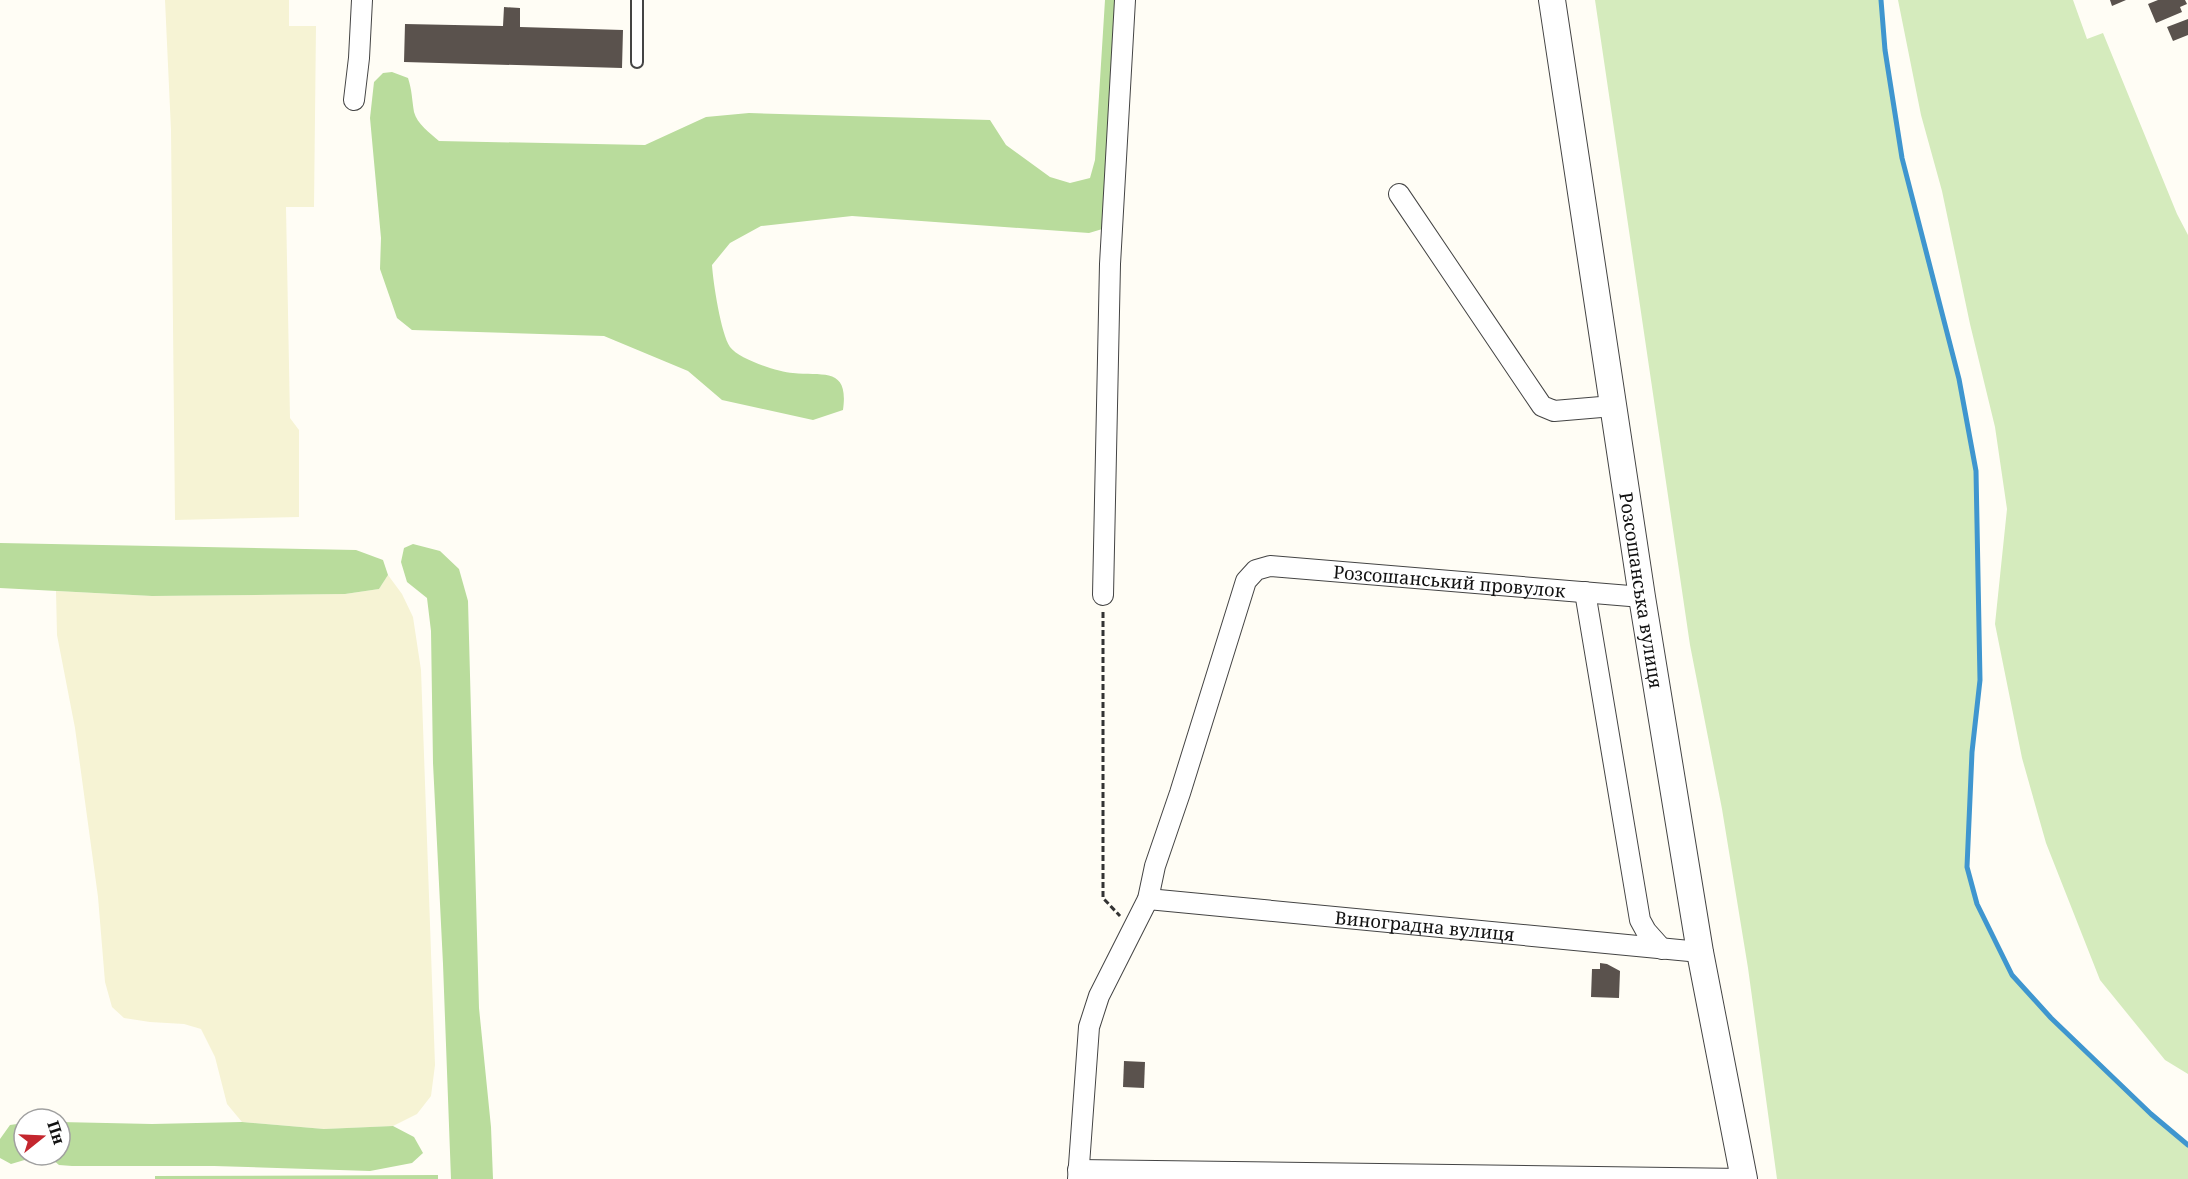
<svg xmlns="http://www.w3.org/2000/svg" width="2188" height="1179" font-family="'Noto Serif',serif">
	<rect width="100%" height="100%" fill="#fffdf5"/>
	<!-- farmland -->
	<g fill="#f6f3d4">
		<polygon points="165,0 289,0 289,26 316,26 314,207 286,207 290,418 299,430 299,517 175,520 171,130"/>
		<polygon points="388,575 402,594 413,617 421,670 435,1065 431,1096 417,1114 393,1126 324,1129 242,1122 227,1104 215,1057 201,1029 184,1024 150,1022 124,1018 112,1007 105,982 98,897 75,728 57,635 56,591 152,596 345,594 379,589"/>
	</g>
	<!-- green -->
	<g fill="#d5ebbd">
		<polygon points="1595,0 1881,0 1885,50 1902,158 1959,379 1976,471 1980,680 1972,752 1967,867 1977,904 2012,975 2051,1018 2151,1114 2188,1145 2188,1179 1777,1179 1748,968 1722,809 1690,645"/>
		<polygon points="1898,0 2073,0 2087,39 2103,33 2177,214 2188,235 2188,1074 2165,1060 2100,980 2046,843 2022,758 1995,624 2007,509 1995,427 1970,324 1942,191 1921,115"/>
	</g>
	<!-- forest -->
	<g fill="#b9dc9c">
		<path d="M1105,0H1134L1109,227L1089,233L852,216L761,226L730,243L712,265C713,282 721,334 730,347C739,359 777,372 793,373C824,376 849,367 843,410L813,420L722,400L688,371L604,336L412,330L397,318L380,269L381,238L370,118L374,82L383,73L392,72L408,78C412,90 412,100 414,112C417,124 430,133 439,141L645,145L706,117L749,113L990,120L1006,145L1050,177L1070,183L1090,178L1095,160Z"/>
		<polygon points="0,543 356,550 383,560 388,575 379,589 345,594 152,596 0,588"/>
		<polygon points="413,544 440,551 459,569 468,601 479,1008 491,1127 493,1179 451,1179 443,964 433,763 431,631 427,598 407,582 401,562 404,548"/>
		<polygon points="60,1122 152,1124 242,1122 324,1129 393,1126 414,1137 423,1153 412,1163 370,1171 214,1166 72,1166 59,1165 52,1159 38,1156 11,1164 0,1158 0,1139 10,1125 24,1123 24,1155 60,1155"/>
		<polygon points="438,1175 438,1179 155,1179 155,1176"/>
	</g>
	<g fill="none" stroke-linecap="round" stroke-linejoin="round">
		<!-- stream -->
		<polyline stroke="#3f96cf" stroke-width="5" points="1881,0 1885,50 1902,158 1959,379 1976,471 1980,680 1972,752 1967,867 1977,904 2012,975 2051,1018 2151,1114 2188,1145"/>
	</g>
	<!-- building -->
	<g fill="#5a524d">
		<polygon points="2110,0 2126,0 2112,6"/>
		<polygon points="2158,0 2185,0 2187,4 2180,7 2182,12 2156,23 2148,4"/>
		<polygon points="504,7 520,8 520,27 623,30 622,68 404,62 405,24 503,26"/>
		<polygon points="2188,19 2188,35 2173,41 2167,27"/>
		<polygon points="1600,963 1607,964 1620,971 1619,998 1591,997 1592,969 1600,969"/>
		<polygon points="1124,1061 1145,1062 1144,1088 1123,1087"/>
	</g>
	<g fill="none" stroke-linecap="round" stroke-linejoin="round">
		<!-- service casing -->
		<g stroke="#444" stroke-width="14">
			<polyline id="service" points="637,62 637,0"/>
		</g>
		<!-- minor casing -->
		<g stroke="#444" stroke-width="22">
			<g id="minor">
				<polyline points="354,100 359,58 362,0"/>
				<polyline points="1399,194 1542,406 1554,411 1613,406"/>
				<polyline points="1585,592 1640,920 1646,931 1662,949"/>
				<polyline points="1103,595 1110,264 1125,0"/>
				<path id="s1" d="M1148,899L1700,952"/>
				<polyline points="1078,1170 1743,1179"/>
				<path id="s2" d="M1078,1179L1089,1027L1099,996L1148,899L1155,866L1180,793L1246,581L1256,570L1270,566L1642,597"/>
			</g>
		</g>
		<!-- tertiary casing -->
		<g stroke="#444" stroke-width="28">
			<g id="tertiary">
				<path id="s3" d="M1552,0L1642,597L1700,952L1744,1179"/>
			</g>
		</g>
		<!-- path -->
		<polyline stroke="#333" stroke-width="3" stroke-dasharray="6 3" stroke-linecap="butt" points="1103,612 1103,898 1120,916"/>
		<!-- service -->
		<use href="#service" stroke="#fff" stroke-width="10"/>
		<!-- minor -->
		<use href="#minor" stroke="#fff" stroke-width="20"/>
		<!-- tertiary -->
		<use href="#tertiary" stroke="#fff" stroke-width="26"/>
	</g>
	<g text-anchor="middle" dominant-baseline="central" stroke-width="6" stroke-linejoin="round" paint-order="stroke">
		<!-- street labels -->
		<g font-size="18" fill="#111" stroke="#fff">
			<text stroke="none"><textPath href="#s2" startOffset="836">Розсошанський провулок</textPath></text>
			<text stroke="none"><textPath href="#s3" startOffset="597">Розсошанська вулиця</textPath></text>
			<text stroke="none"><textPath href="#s1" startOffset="278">Виноградна вулиця</textPath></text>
		</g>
	</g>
	<!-- north arrow -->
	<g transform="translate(42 1137) rotate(72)"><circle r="28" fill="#ffffff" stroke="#a0a0a0" stroke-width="1.5"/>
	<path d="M0-4.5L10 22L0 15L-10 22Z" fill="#c4262e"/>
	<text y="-9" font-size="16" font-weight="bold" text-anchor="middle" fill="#111111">Пн</text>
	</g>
</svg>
